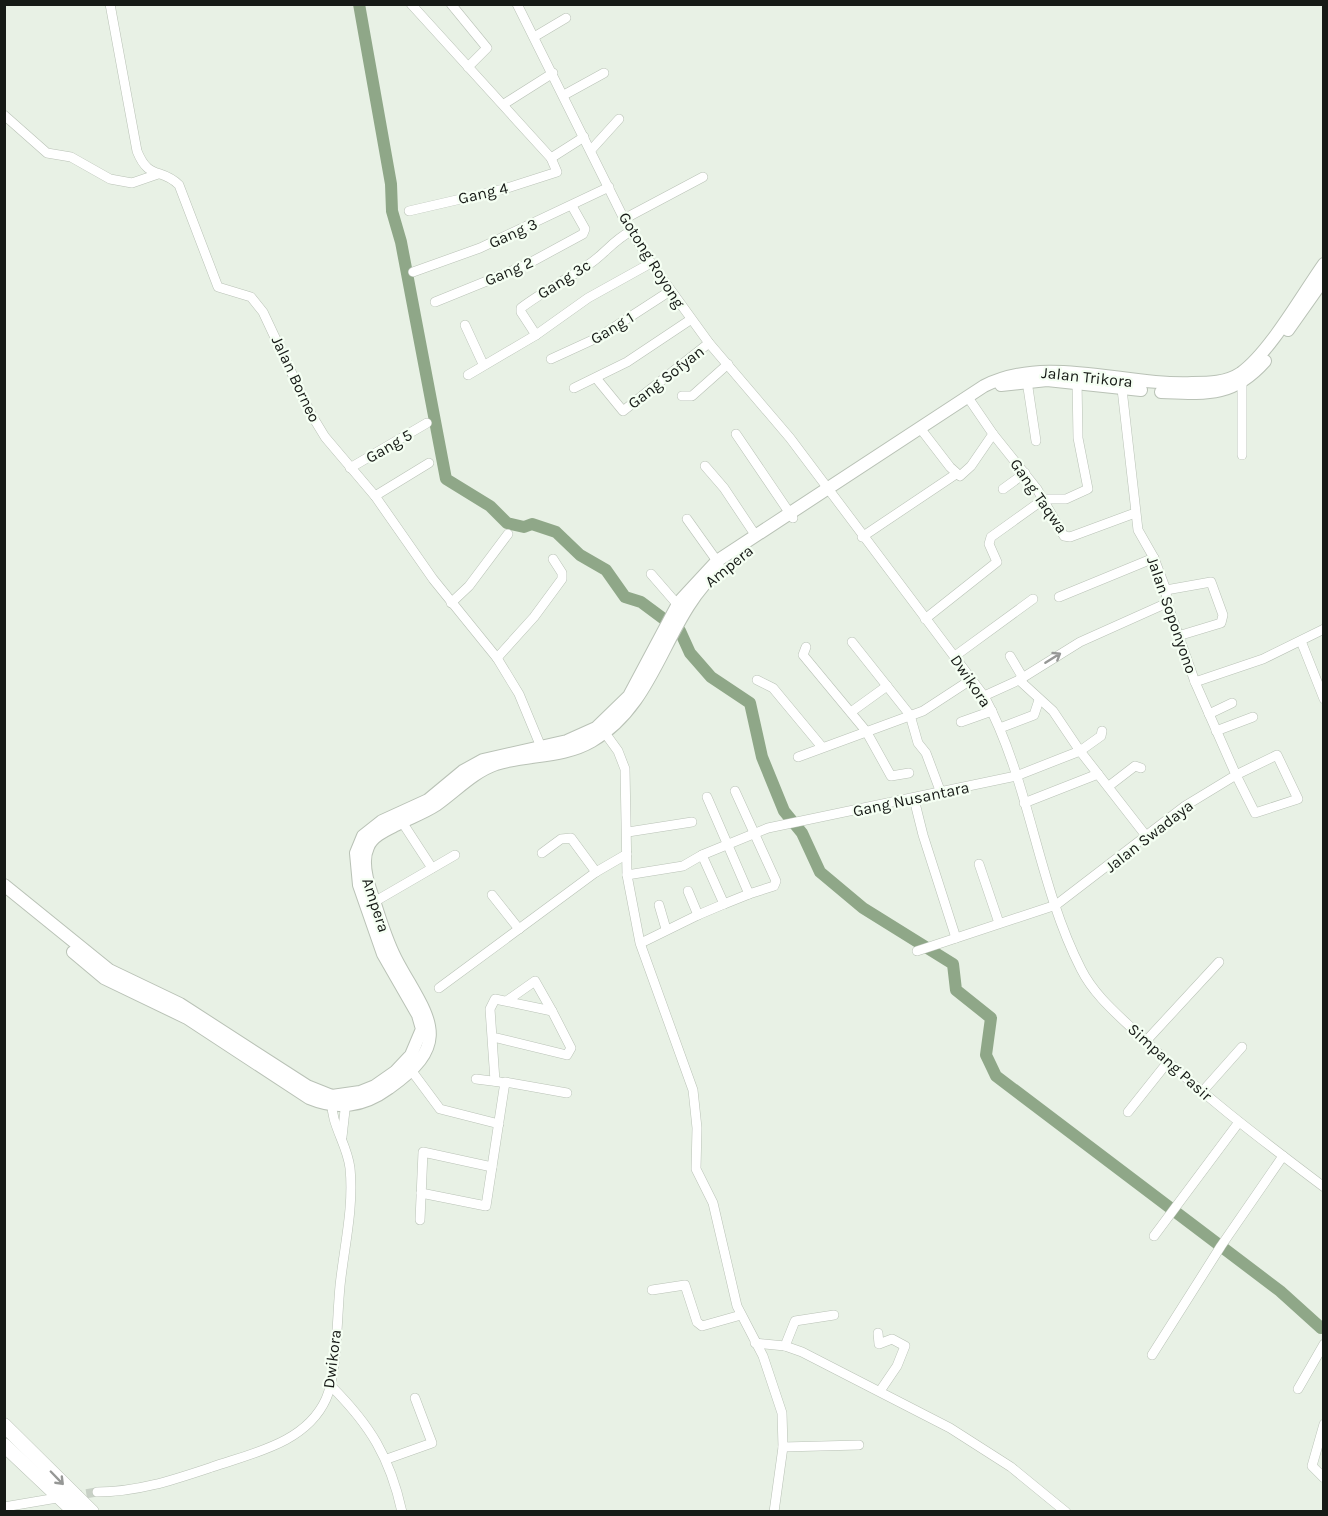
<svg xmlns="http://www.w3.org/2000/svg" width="1328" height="1516" font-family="Karla,sans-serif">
	<rect width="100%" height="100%" fill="#e8f1e5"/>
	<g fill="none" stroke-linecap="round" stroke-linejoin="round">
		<!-- river -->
		<polyline stroke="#8fa788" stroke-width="12" points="359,4 391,184 392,211 401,242 446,479 490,506 507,523 524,527 532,524 556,532 580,555 606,570 625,597 641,602 680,631 690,653 711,677 750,703 762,757 784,811 802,833 820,872 863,908 953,964 956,990 991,1018 986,1055 996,1076 1280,1291 1321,1328"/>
		<!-- minor-tunnel -->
		<polyline stroke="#c8d1c6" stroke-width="9" stroke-dasharray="9 4.5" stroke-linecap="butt" points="73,1496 97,1492"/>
		<!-- minor casing -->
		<g stroke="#b9c2b6" stroke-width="10">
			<g id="minor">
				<path d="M110,4L137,151C149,181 161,167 179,185L218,287L251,297L263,312L311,414L325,437L375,496L433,579L497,658L519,694L541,747"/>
				<polyline points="451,4 487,48 468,67"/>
				<path d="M517,4L624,219L651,263L709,343L790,438L984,696C1030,781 1037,883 1081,969C1094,995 1117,1014 1138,1034C1196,1090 1259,1138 1324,1187"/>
				<polyline points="534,37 566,18"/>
				<polyline points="564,95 604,73"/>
				<polyline points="504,104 553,73"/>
				<polyline points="4,115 47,153 71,157 110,179 132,183 158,174"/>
				<polyline points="591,150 619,119"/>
				<polyline points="551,158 584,137"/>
				<polyline points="409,211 504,189 557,172 551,158 411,4"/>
				<polyline points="624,219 703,177"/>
				<polyline points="413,272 480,248 609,187"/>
				<polyline points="435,302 524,266 583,234 585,229 572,206"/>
				<polyline points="465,325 483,364"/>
				<path d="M536,335L521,312V308C542,292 566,280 588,265C605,254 611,242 631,231"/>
				<polyline points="551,359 599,337 670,291"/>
				<polyline points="468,375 536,335 588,298 651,263"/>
				<polyline points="596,378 623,411 709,343"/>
				<polyline points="1027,381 1036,441"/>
				<polyline points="1242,383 1242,455"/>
				<polyline points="574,388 627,362 690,320"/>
				<polyline points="682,396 692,396 728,364"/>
				<polyline points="967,396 993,434 1037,489 1064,536 1070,537 1135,513"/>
				<polyline points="920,428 950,467 960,476 971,466 993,434"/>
				<polyline points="736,434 793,518"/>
				<polyline points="705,466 724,488 756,536"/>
				<polyline points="350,468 427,423"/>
				<polyline points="1003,489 1025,473"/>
				<polyline points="375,496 429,463"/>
				<polyline points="687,519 717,561"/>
				<polyline points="862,537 956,474"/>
				<polyline points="651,574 677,604"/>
				<polyline points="1166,590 1211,582 1223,615 1221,623 1178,636"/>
				<polyline points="1059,597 1154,558"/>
				<polyline points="451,603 469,586 508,534"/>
				<polyline points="925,619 997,562 989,544 991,537 1044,499 1066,499 1088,489 1078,438 1077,381"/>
				<polyline points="1301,641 1324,699"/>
				<polyline points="852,642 910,715 918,743 926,753 941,793"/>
				<polyline points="806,647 803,655 866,731 891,776 909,773"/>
				<polyline points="955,656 1033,599"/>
				<polyline points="1010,656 1023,678"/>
				<polyline points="497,658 534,617 562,579 562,573 553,559"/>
				<polyline points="757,680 773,688 822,747"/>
				<polyline points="1019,680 1053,711 1080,751 1147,837"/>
				<polyline points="1195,682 1263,659 1324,629"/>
				<polyline points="984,696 1019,680 1080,642 1167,603"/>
				<polyline points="851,712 887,686"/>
				<polyline points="1209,714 1232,703"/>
				<polyline points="961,722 992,711"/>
				<polyline points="1000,728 1034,715 1039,700"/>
				<polyline points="1216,731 1253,717"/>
				<polyline points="605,733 618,751 625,769 627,875 640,943 693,1090 697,1128 696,1169 713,1203 737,1306 763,1356 782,1413 783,1447 774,1512"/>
				<polygon points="1277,755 1298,799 1255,813 1236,775"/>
				<polyline points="798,757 923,711 972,679"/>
				<polyline points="1109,786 1135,766 1141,768"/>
				<polyline points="707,797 749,894 774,886 776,881 735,791"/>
				<polyline points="914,799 923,835 956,938"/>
				<polyline points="1024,803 1098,774"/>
				<polyline points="402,822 432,868"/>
				<polyline points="628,832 692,822"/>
				<polyline points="542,853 561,839 571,838 596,872"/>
				<polyline points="702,855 724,904 749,894"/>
				<polyline points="979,864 999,923"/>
				<polyline points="627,875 683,866 702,855 768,828 1016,776 1080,751 1101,736 1102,731"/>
				<polyline points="688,891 698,915 724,904"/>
				<polyline points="492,895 519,929"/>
				<polyline points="374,902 455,855"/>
				<polyline points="659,905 666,929"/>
				<polyline points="641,943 698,915"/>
				<polyline points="917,951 1056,905 1185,806 1236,775 1195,682 1167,603 1166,590 1154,558 1138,530 1122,389"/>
				<polyline points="439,988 596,872 627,854"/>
				<polyline points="508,1000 535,981 552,1011"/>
				<polyline points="493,1037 567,1055 571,1048 552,1011 495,999 490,1009 495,1081"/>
				<polyline points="1146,1041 1219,962"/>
				<polyline points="411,1070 440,1109 499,1124"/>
				<polyline points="476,1079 500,1082"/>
				<polyline points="1202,1092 1242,1047"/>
				<polyline points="1128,1112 1167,1063"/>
				<polyline points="342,1137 346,1101"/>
				<polyline points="421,1193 486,1206 505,1082 567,1093"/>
				<polyline points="420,1220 423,1152 492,1167"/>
				<polyline points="1154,1236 1239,1122"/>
				<polyline points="652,1290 685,1285 697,1322 702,1326 741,1315"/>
				<polyline points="878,1333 879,1344 892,1339 905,1346 897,1366 880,1391"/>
				<polyline points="755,1343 785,1346 802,1352 950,1428 1011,1467 1066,1512"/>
				<polyline points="785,1346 795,1321 834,1315"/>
				<polyline points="1152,1355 1221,1246 1283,1156"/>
				<path d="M331,1386C370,1425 390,1457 402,1512"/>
				<polyline points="1298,1389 1324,1344"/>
				<polyline points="1324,1424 1312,1466 1324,1478"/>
				<polyline points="783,1447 859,1445"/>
				<polyline points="387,1459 432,1443 415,1398"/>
				<path d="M97,1492C138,1492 173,1480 212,1467C253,1453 306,1443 326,1399C337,1375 337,1316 340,1286C344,1247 354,1208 350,1168C347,1143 330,1124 332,1099"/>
				<polyline points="4,1507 57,1498"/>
			</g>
		</g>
		<!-- major casing -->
		<g stroke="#b9c2b6" stroke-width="14">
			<g id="major">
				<polyline points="1288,330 1324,279"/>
				<polyline points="1001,385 1047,380 1141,390"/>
				<path d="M1161,392C1207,394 1233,397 1265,361"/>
				<path d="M4,885L109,970L180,1004L307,1086L332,1096L360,1092L375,1086L395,1072L411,1055L422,1029L418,1015L383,954L359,885L356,853L363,836L382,821L428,800L463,771L483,760L567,741L596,728L629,696L679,602L717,561L984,386C1047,354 1124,386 1192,383C1209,383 1226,383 1241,373C1270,352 1302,295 1324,264"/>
				<path d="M73,952L104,978L187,1018L309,1098C338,1110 363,1107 389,1088C455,1042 428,1018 398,963C386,942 380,918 372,895C367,881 361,861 368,847C372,836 386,830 396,825C409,818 424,813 436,805C456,791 473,772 496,764C528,754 563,758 592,741C659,702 664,616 720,569"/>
			</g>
		</g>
		<!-- highway casing -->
		<g stroke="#b9c2b6" stroke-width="15">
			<g id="highway">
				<polyline points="4,1425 92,1512"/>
				<polyline points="4,1445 75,1512"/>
			</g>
		</g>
		<!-- minor -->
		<use href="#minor" stroke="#fff" stroke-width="9"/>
		<!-- major -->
		<use href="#major" stroke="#fff" stroke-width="12"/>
		<!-- highway -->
		<use href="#highway" stroke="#fff" stroke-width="14"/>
	</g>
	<!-- one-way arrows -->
	<defs><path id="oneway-shaft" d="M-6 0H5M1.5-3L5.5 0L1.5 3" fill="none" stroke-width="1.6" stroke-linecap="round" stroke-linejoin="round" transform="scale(1.5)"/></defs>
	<g stroke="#969896">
		<use href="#oneway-shaft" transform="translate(1053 658) rotate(-32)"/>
		<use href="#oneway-shaft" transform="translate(57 1478) rotate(46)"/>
	</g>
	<g text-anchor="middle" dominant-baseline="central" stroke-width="4.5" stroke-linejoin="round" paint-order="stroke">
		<!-- street labels -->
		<g font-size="16" fill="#161a16" stroke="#f5fff3">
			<text transform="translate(483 193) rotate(-13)">Gang 4</text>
			<text transform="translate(513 233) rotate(-24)">Gang 3</text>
			<text transform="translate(652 260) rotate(58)">Gotong Royong</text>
			<text transform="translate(509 271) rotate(-23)">Gang 2</text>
			<text transform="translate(564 279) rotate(-32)">Gang 3c</text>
			<text transform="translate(612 328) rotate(-31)">Gang 1</text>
			<text transform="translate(666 377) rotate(-38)">Gang Sofyan</text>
			<text transform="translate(1087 377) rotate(6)">Jalan Trikora</text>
			<text transform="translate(296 379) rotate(65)">Jalan Borneo</text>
			<text transform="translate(389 446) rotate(-30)">Gang 5</text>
			<text transform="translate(1039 496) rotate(55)">Gang Taqwa</text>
			<text transform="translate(729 566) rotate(-39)">Ampera</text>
			<text transform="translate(1172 615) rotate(71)">Jalan Soponyono</text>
			<text transform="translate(971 681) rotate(56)">Dwikora</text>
			<text transform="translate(911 799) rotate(-12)">Gang Nusantara</text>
			<text transform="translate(1149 836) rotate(-38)">Jalan Swadaya</text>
			<text transform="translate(376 905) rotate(72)">Ampera</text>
			<text transform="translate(1170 1062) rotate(42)">Simpang Pasir</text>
			<text transform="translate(332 1359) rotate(-83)">Dwikora</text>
		</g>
	</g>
	<!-- border -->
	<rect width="1328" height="1516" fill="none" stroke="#161a16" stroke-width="12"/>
</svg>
